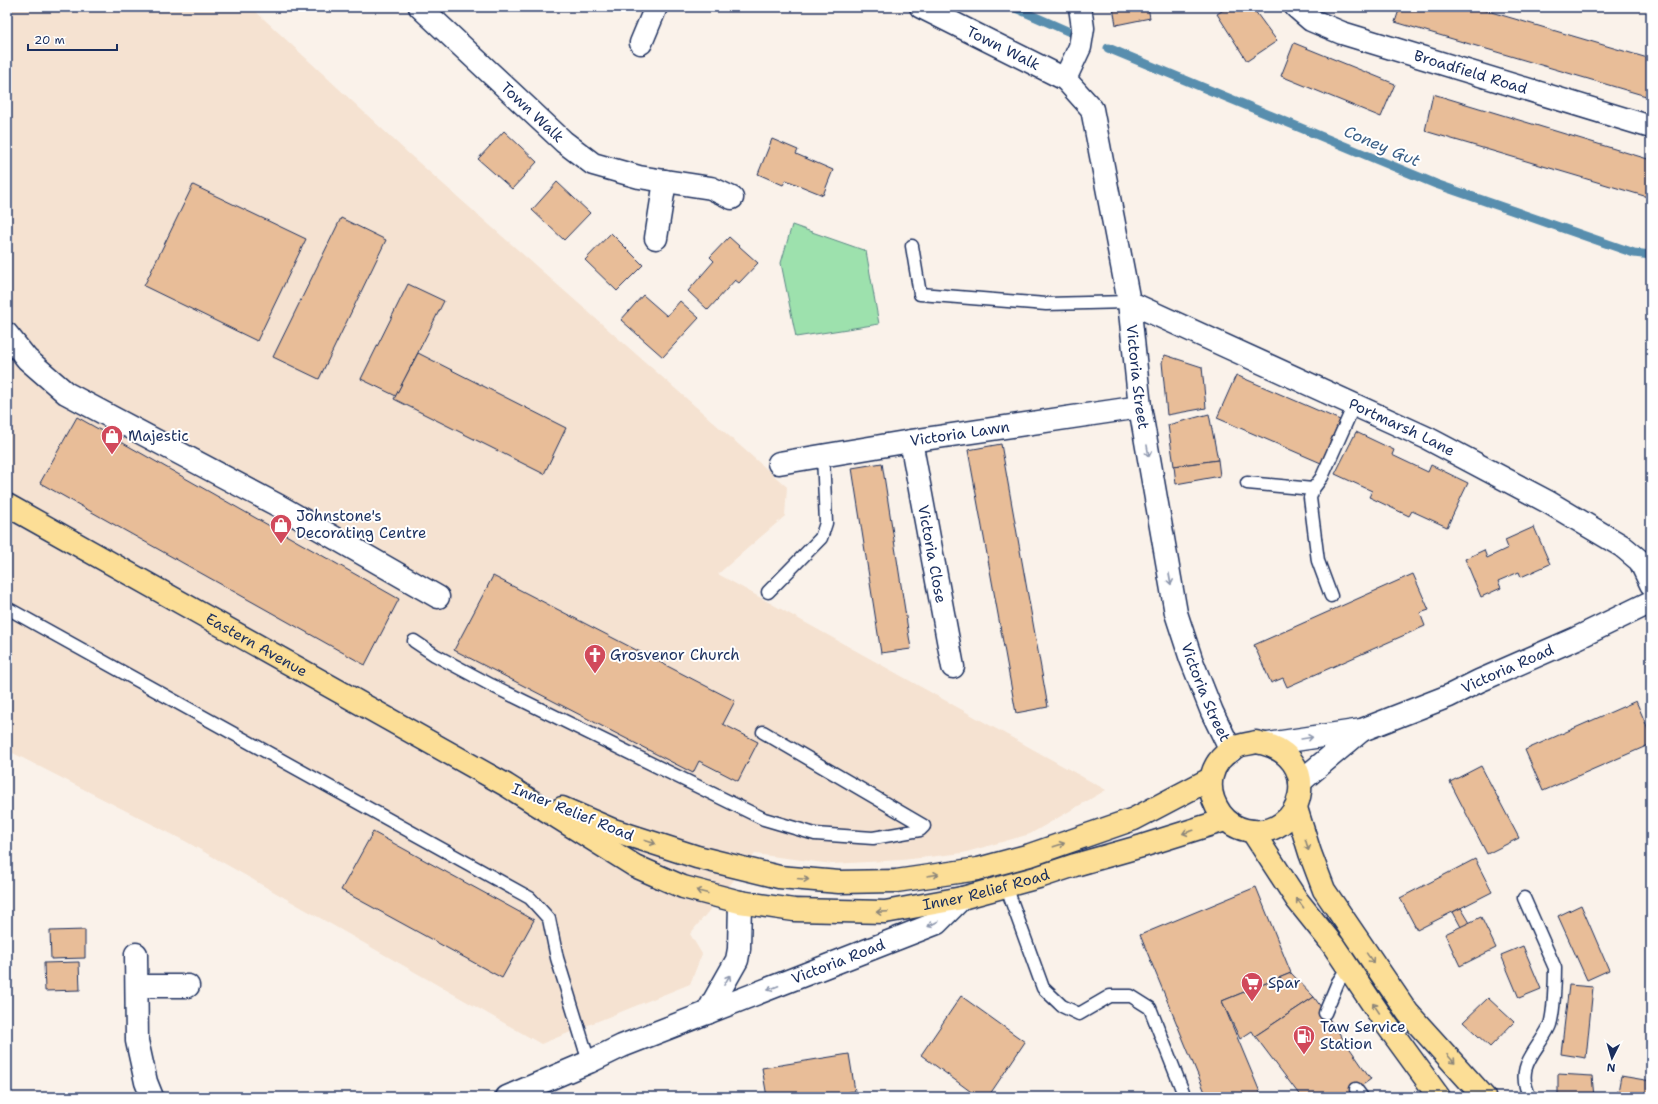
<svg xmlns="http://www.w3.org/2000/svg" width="1658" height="1104" font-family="'Shantell Sans',sans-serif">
	<rect width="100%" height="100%" fill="#faf2ea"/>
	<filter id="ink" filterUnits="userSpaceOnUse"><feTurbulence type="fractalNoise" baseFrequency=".025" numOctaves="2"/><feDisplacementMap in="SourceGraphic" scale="8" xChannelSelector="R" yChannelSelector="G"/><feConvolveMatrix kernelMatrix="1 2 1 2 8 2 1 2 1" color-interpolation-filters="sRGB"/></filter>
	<g filter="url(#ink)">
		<!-- built -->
		<polygon fill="#f5e2d1" points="7,7 251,7 409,154 787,487 785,516 718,574 1106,790 1030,834 963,853 902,860 832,864 755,854 690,934 702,954 690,984 541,1044 185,841 7,750"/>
		<!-- green -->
		<polygon fill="#9de1ad" stroke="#5c8886" points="792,225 866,251 879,324 796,337 781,263"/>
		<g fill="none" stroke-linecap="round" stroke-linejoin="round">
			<!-- stream -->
			<g stroke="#598eae" stroke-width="9">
				<polyline points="1013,7 1072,33"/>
				<polyline points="1108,48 1436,184 1634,253 1651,255"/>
			</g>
		</g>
		<!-- building -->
		<g fill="#e8bd98" stroke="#1b2f5e">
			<polygon points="1113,7 1148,7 1150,18 1116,25"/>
			<polygon points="1228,7 1252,7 1277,41 1247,61 1217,14"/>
			<polygon points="1400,7 1474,7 1651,59 1651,80 1646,96 1395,22"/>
			<polygon points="1294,43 1395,84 1381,117 1281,76"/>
			<polygon points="1433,94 1651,160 1651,198 1425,131"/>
			<polygon points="504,131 537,162 512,189 478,159"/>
			<polygon points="772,139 798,150 796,154 833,170 823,195 786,180 783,185 758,174"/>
			<polygon points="557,182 590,213 564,240 532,210"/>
			<polygon points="193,185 306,239 257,341 144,286"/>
			<polygon points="341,218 386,240 319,379 273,357"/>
			<polygon points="611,233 643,265 617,291 585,260"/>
			<polygon points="729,237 758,263 739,283 735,280 708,310 688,291 714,261 710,257"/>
			<polygon points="408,284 444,301 396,396 361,379"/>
			<polygon points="643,295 667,316 680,301 699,318 663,357 621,320"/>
			<polygon points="418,353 566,428 544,474 394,399"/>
			<polygon points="1165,355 1202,367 1206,408 1167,415 1162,362"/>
			<polygon points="1236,375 1340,420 1321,463 1217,418"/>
			<polygon points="1209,414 1218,460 1174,466 1168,425"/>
			<polygon points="77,417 399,599 365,665 40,483"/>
			<polygon points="1356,432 1394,450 1392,455 1428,472 1431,465 1468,483 1447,527 1412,511 1409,516 1369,497 1372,491 1335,474"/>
			<polygon points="1001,444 1048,707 1016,713 968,450"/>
			<polygon points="1218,460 1220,476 1176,484 1174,466"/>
			<polygon points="882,463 911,649 881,653 852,468"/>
			<polygon points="1534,527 1550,564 1521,577 1519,572 1498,581 1501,588 1481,597 1465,559 1484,550 1487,558 1508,548 1505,540"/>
			<polygon points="1413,574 1429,610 1420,613 1425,626 1287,687 1283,678 1271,683 1254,645"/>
			<polygon points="493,576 735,701 723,724 758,742 738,781 699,761 693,773 454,650"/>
			<polygon points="1636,701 1651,736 1651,744 1543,791 1525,750"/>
			<polygon points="1481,766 1519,838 1487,854 1450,782"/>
			<polygon points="373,832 534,920 502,978 341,890"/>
			<polygon points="1475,859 1492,892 1417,930 1400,898"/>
			<polygon points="1256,887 1291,973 1222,1001 1262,1097 1207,1097 1140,935"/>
			<polygon points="1581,905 1609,970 1587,980 1558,916"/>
			<polygon points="1461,908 1470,923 1461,927 1453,912"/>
			<polygon points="1481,917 1496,948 1460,966 1445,934"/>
			<polygon points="85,930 85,958 51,959 50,931"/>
			<polygon points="1523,946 1541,989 1519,998 1501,955"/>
			<polygon points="79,962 80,990 45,991 44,963"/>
			<polygon points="1291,973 1314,997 1255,1036 1252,1031 1240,1039 1222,1001"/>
			<polygon points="1569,985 1593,987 1586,1058 1561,1054"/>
			<polygon points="961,996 1025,1042 988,1097 978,1097 921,1055"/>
			<polygon points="1314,997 1371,1079 1346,1097 1301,1097 1255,1036"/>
			<polygon points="1488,998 1514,1022 1490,1047 1463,1022"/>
			<polygon points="849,1054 855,1091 820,1097 767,1097 762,1068"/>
			<polygon points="1558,1074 1592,1076 1594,1097 1558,1097"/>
			<polygon points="1621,1076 1651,1081 1651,1097 1617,1097"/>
		</g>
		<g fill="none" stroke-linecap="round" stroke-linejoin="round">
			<!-- service casing -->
			<g stroke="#1b2f5e" stroke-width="15">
				<g id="service">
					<polyline points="912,246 920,294 1046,304 1129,302"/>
					<polyline points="1247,483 1313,489 1322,477 1354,405"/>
					<polyline points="1313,489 1310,498 1318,561 1331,596"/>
					<polyline points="768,592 821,538 826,523 823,456"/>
					<polyline points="7,608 530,898 549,919 557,958 589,1062"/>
					<polyline points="414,641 435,655 491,685 764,819 815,834 873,838 920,830 924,826 763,732"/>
					<polyline points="1006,886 1043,988 1062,1006 1079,1014 1110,996 1131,996 1150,1008 1185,1097"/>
					<path d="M1524,898L1555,968C1555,979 1554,1017 1549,1027C1537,1052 1514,1066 1530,1097"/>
					<polyline points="1325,1013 1338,982 1348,967"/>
					<polyline points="1356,1089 1362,1097"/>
				</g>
			</g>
			<!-- minor casing -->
			<g stroke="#1b2f5e" stroke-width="25">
				<g id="minor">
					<path id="s1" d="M420,7L564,142L593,164L639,177L711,188L732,198"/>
					<path id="s2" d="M921,7L1065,79"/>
					<path id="s3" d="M1080,7L1083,28L1080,47L1065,79L1092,109L1129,302L1140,407L1176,613L1191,659L1212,712L1231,751"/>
					<path id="s4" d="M1296,7L1311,20L1342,33L1651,127"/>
					<polyline points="641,43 656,7"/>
					<polyline points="656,238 665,181"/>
					<path id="s5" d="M1129,302L1427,438L1548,502L1622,546L1640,561L1651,584"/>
					<polyline points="7,334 27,359 66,393 279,506 438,597"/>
					<path id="s6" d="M911,441L953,667"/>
					<path id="s7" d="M779,463L911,441L1140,407"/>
					<polyline points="136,954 137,1041 146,1082 152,1097"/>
					<polyline points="137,986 188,986"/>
					<polyline points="707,1013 737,960 739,949 740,902"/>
					<path id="s8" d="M507,1097L589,1062L622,1046L937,923L962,898"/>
				</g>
			</g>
			<!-- tertiary casing -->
			<g stroke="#1b2f5e" stroke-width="25">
				<g id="tertiary">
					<path id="s9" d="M1268,744L1362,730L1449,696L1479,681L1577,638L1651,602"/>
					<polyline points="1300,782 1362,730"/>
				</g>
			</g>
			<!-- primary casing -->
			<g stroke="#1b2f5e" stroke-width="25">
				<g id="primary">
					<path id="s10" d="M7,505L506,785L635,866L683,887L740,902L794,910L885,912L962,898L1039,877L1075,865L1142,846L1225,820"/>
					<path d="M1256,742C1328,754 1303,843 1246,830C1236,828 1228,823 1221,814C1204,790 1208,762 1236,747C1242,744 1250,744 1256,742Z"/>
					<polyline points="562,808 613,830 697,857 779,877 839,882 896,881 978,869 1030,855 1134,819 1210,779"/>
					<polyline points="1296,808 1310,853 1324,890 1408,1013 1484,1097"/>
					<polyline points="1252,831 1297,900 1333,945 1386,1024 1439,1097"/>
				</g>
			</g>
			<!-- service -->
			<use href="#service" stroke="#fff" stroke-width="12"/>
			<!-- minor -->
			<use href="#minor" stroke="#fff" stroke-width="22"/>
			<!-- tertiary -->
			<use href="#tertiary" stroke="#fff" stroke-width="22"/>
			<!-- primary -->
			<use href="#primary" stroke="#fcde96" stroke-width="22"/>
		</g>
		<!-- one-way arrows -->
		<defs><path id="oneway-shaft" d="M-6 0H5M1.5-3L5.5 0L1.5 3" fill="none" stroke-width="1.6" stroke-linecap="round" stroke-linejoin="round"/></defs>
		<g stroke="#8d97ae">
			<use href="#oneway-shaft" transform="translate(1148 451) rotate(80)"/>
			<use href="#oneway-shaft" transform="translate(1170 579) rotate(80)"/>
			<use href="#oneway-shaft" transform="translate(1307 738) rotate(-9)"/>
			<use href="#oneway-shaft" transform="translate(933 924) rotate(153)"/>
			<use href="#oneway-shaft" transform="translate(727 980) rotate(-60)"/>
			<use href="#oneway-shaft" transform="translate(773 988) rotate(158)"/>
		</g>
		<g stroke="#8c867a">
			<use href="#oneway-shaft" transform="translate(1188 832) rotate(163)"/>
			<use href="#oneway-shaft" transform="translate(650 842) rotate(18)"/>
			<use href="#oneway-shaft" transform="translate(1059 845) rotate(-18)"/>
			<use href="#oneway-shaft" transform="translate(1307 845) rotate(74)"/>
			<use href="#oneway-shaft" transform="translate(933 875) rotate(-9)"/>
			<use href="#oneway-shaft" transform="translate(803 879) rotate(5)"/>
			<use href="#oneway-shaft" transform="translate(702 892) rotate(-165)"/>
			<use href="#oneway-shaft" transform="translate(1300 903) rotate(-127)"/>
			<use href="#oneway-shaft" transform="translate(882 912) rotate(178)"/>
			<use href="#oneway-shaft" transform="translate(1370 958) rotate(55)"/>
			<use href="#oneway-shaft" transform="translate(1376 1008) rotate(-124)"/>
			<use href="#oneway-shaft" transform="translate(1451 1059) rotate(48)"/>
		</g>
	</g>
	<!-- icons -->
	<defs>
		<g id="shop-pin" transform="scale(1.15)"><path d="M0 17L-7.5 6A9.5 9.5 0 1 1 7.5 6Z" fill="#d1495b" stroke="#fff"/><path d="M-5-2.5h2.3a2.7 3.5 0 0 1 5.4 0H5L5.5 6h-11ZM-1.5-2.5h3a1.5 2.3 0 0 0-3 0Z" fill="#fff"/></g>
		<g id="church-pin" transform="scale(1.15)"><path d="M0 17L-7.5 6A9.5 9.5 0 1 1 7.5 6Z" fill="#d1495b" stroke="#fff"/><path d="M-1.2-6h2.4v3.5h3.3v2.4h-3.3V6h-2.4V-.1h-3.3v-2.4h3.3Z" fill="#fff"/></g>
		<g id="supermarket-pin" transform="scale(1.15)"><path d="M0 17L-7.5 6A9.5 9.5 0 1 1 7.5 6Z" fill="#d1495b" stroke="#fff"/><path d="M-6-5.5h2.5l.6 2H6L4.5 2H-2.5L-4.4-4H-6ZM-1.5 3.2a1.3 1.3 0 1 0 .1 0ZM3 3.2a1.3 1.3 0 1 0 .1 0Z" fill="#fff"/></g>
		<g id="fuel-pin" transform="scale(1.15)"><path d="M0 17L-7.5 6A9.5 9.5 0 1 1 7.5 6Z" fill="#d1495b" stroke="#fff"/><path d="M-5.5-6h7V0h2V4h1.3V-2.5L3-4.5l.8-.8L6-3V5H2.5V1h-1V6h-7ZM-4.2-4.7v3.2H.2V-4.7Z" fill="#fff"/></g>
	</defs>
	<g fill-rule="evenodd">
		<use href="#shop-pin" x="112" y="436"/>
		<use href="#shop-pin" x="281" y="525"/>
		<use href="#church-pin" x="595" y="655"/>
		<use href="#supermarket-pin" x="1252" y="983"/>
		<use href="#fuel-pin" x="1304" y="1036"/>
	</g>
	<g text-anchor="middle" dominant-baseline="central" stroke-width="4" stroke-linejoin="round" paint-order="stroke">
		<!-- street labels -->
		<g font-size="15" fill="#1b2f5e" stroke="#fff">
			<text stroke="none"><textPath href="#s2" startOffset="92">Town Walk</textPath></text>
			<text stroke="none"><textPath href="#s4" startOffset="188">Broadfield Road</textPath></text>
			<text stroke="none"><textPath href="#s1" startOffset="154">Town Walk</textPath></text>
			<text stroke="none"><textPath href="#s3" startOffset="388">Victoria Street</textPath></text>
			<text stroke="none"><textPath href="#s5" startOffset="300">Portmarsh Lane</textPath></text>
			<text stroke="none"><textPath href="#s7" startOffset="183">Victoria Lawn</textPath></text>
			<text stroke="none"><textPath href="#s6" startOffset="115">Victoria Close</textPath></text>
			<text stroke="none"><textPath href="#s10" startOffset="286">Eastern Avenue</textPath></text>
			<text stroke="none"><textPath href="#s9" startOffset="253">Victoria Road</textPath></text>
			<text stroke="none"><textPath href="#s3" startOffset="712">Victoria Street</textPath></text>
			<text transform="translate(573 812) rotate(22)">Inner Relief Road</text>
			<text stroke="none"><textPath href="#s10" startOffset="1085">Inner Relief Road</textPath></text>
			<text stroke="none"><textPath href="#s8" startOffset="358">Victoria Road</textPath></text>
		</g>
		<!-- poi labels -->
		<g font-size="15" fill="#1b2f5e" stroke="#fff" text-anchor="start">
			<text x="128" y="436">Majestic</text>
			<text x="296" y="516">Johnstone's<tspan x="296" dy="17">Decorating Centre</tspan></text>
			<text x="610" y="655">Grosvenor Church</text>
			<text x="1268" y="983">Spar</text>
			<text x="1320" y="1027">Taw Service<tspan x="1320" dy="17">Station</tspan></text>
		</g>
		<!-- water labels -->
		<g font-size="16" font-style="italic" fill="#3a5f86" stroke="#fff">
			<text transform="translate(1382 146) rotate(23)">Coney Gut</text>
		</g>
	</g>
	<!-- margin -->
	<rect width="1658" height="1104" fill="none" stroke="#fff" stroke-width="24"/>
	<rect x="12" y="12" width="1634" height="1080" fill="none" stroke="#1b2f5e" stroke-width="1.5" filter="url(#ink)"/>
	<!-- north arrow -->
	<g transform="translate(1612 1058) rotate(185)" stroke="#ffffff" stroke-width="3" paint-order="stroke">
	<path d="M0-3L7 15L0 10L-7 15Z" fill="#1b2f5e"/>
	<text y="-6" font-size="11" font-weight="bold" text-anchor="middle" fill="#1b2f5e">N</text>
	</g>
	<!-- scale -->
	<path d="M28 44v6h89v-6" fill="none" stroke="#1b2f5e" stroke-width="2"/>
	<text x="34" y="44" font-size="12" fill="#1b2f5e" stroke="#ffffff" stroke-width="3" paint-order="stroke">20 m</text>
</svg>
